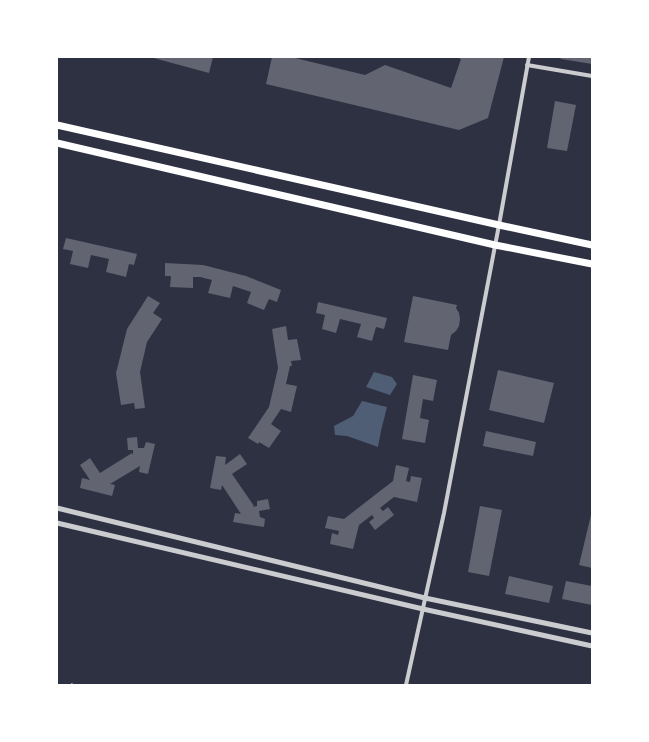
<svg xmlns="http://www.w3.org/2000/svg" width="649" height="742" font-family="Poppins,sans-serif">
	<rect width="100%" height="100%" fill="#2d3142"/>
	<!-- water -->
	<g fill="#4f5d75">
		<polygon points="374,372 392,377 397,384 390,395 366,387"/>
		<polygon points="362,401 387,407 381,431 378,447 347,436 335,435 334,426 353,416"/>
	</g>
	<!-- building -->
	<g fill="#626471">
		<polygon points="150,57 213,57 209,73"/>
		<polygon points="272,57 291,57 365,75 385,65 451,88 461,59 456,57 504,57 488,118 459,130 266,84"/>
		<polygon points="560,57 592,57 592,64 561,59"/>
		<polygon points="555,101 576,105 567,151 547,148"/>
		<polygon points="66,238 137,254 134,265 129,264 126,277 106,272 109,259 91,255 88,268 70,264 73,251 63,249"/>
		<polygon points="165,263 203,265 246,276 281,290 277,302 269,299 264,310 247,303 251,292 233,286 230,298 208,293 212,280 200,277 193,277 193,288 170,287 171,276 165,276"/>
		<polygon points="148,296 160,303 153,313 162,319 147,342 140,372 145,408 135,409 134,403 121,405 116,373 127,329"/>
		<polygon points="413,296 457,305 456,308 459,313 460,319 459,326 456,331 451,335 448,350 404,342"/>
		<polygon points="318,302 387,318 384,329 376,327 372,341 357,337 361,324 340,319 336,333 322,329 325,315 316,313"/>
		<polygon points="286,326 288,340 297,339 301,360 291,361 292,366 290,366 286,384 297,386 291,412 281,409 271,424 281,431 269,448 259,442 258,444 248,438 269,407 278,368 272,329"/>
		<polygon points="498,370 554,383 544,423 489,410"/>
		<polygon points="413,375 437,380 433,401 423,399 420,418 429,420 425,443 402,439"/>
		<polygon points="486,431 536,442 533,456 483,446"/>
		<polygon points="137,437 138,448 144,448 146,442 155,444 148,474 139,472 140,466 110,484 115,485 112,496 80,488 82,478 90,480 80,465 90,458 100,473 132,453 133,455 133,450 128,450 127,438"/>
		<polygon points="240,454 247,464 232,474 254,506 252,507 257,506 257,501 268,499 270,509 259,511 260,517 265,519 264,527 233,522 235,513 241,514 222,485 221,490 210,488 216,456 226,457 225,465"/>
		<polygon points="396,465 409,468 406,481 410,482 411,476 422,478 417,502 394,497 380,508 383,511 388,507 394,515 375,530 369,522 374,518 372,515 359,525 353,549 330,544 332,533 338,535 339,531 325,528 328,516 344,519 393,481"/>
		<polygon points="480,506 502,510 489,576 468,572"/>
		<polygon points="591,515 592,515 592,568 579,565"/>
		<polygon points="509,576 553,586 549,603 505,594"/>
		<polygon points="566,581 592,586 592,605 562,599"/>
	</g>
	<g fill="none" stroke-linecap="round" stroke-linejoin="round">
		<!-- path -->
		<polyline stroke="#fff" stroke-width="1.5" points="71,685 72,684"/>
		<!-- minor -->
		<g stroke="#caccd0" stroke-width="4">
			<polyline points="527,65 592,76"/>
			<polyline points="406,685 444,513 499,225 529,57"/>
		</g>
		<!-- tertiary -->
		<g stroke="#caccd0" stroke-width="5">
			<polyline points="57,508 425,598 592,633"/>
			<polyline points="57,523 423,609 592,646"/>
		</g>
		<!-- trunk -->
		<g stroke="#fff" stroke-width="7">
			<polyline points="57,125 499,225 592,245"/>
			<polyline points="57,143 495,245 592,264"/>
		</g>
	</g>
	<!-- border -->
	<rect width="649" height="742" fill="none" stroke="#ffffff" stroke-width="116"/>
</svg>
